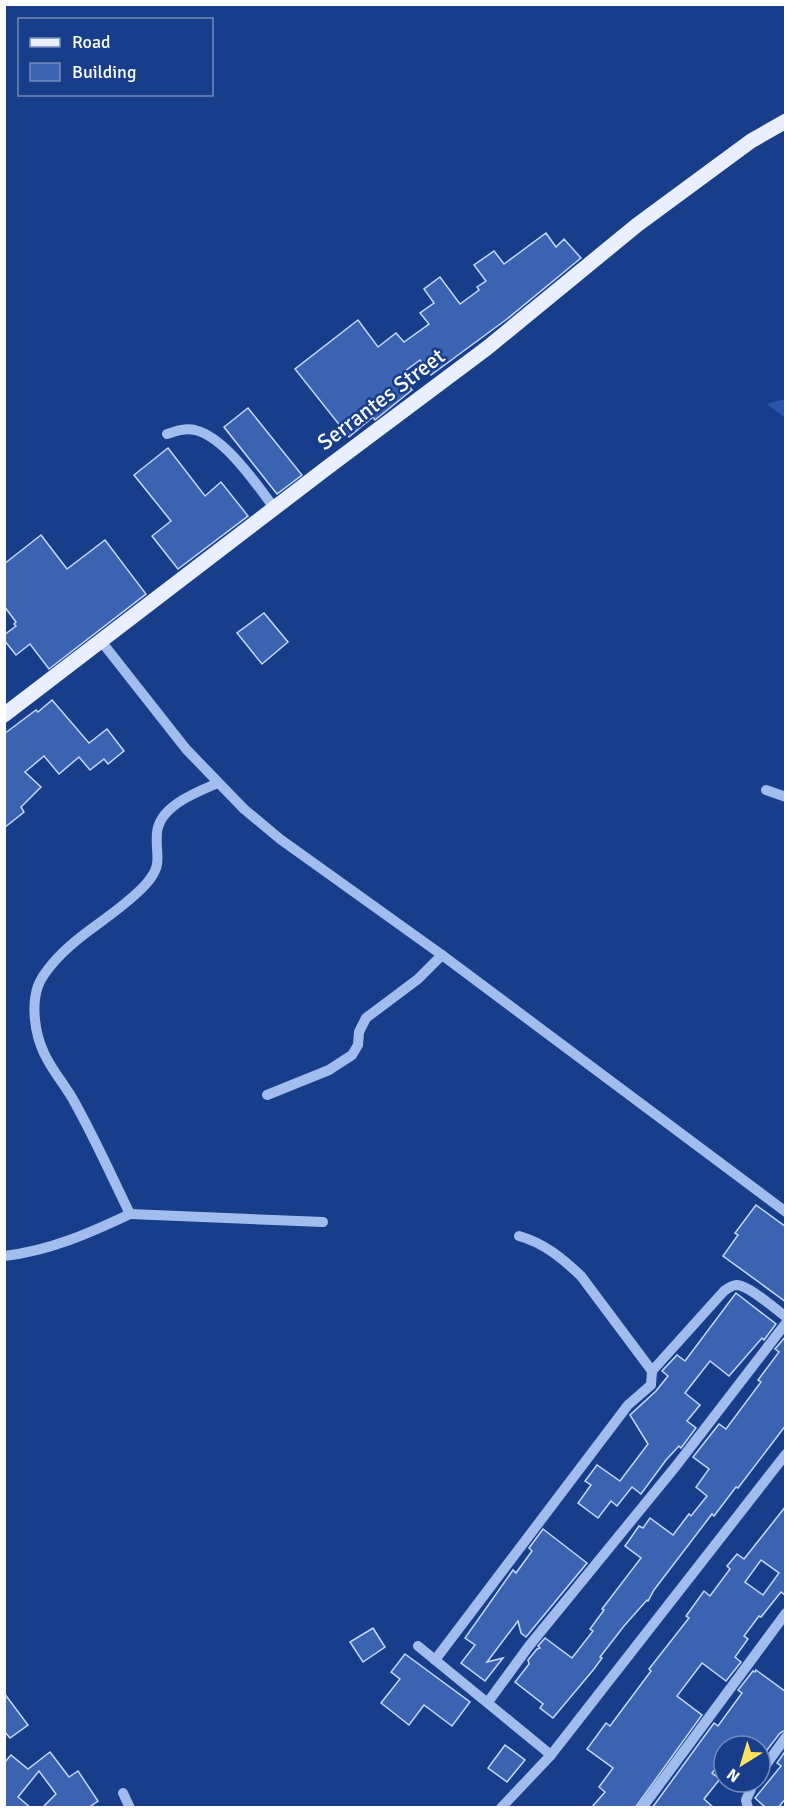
<svg xmlns="http://www.w3.org/2000/svg" width="790" height="1812" font-family="Signika,sans-serif">
	<rect width="100%" height="100%" fill="#183d8b"/>
	<!-- green -->
	<polygon fill="#2a55aa" points="785,399 786,399 785,418 767,404"/>
	<!-- building -->
	<g fill="#3c63b2" stroke="#c7d9fa" stroke-width="1.5" fill-rule="evenodd">
		<polygon points="546,233 556,247 564,239 581,258 507,319 431,375 420,360 400,375 412,390 375,420 373,417 349,437 295,369 358,320 378,347 396,333 404,342 429,324 420,313 434,303 424,289 440,277 460,304 479,290 477,287 486,281 474,265 494,251 504,264"/>
		<polygon points="248,408 302,475 277,494 224,427"/>
		<polygon points="168,448 205,496 221,482 248,516 178,569 152,536 171,521 134,475"/>
		<polygon points="41,535 67,569 105,540 146,594 49,669 30,644 16,655 4,640 4,635 16,626 14,624 16,622 4,606 4,564"/>
		<polygon points="264,613 288,642 262,664 237,633"/>
		<polygon points="52,700 89,743 107,729 124,751 108,764 104,759 90,770 79,757 59,774 44,756 25,772 41,787 21,807 24,812 4,828 4,734 36,710 38,712"/>
		<polygon points="756,1205 786,1227 786,1302 723,1256 738,1235 735,1233"/>
		<polygon points="736,1293 776,1324 764,1340 762,1338 729,1376 710,1361 685,1393 700,1405 687,1421 696,1428 681,1448 679,1446 666,1460 641,1494 632,1487 617,1506 611,1501 598,1518 578,1503 591,1485 585,1481 597,1465 620,1481 648,1444 630,1415 656,1391 668,1376 662,1371 677,1355 685,1361"/>
		<polygon points="786,1336 786,1425 738,1488 736,1487 714,1516 712,1514 654,1590 648,1601 647,1600 624,1626 600,1657 602,1658 594,1669 553,1718 540,1708 543,1704 515,1682 529,1664 528,1660 537,1649 540,1648 538,1646 545,1638 572,1658 593,1631 590,1629 604,1610 602,1609 641,1558 625,1546 639,1526 643,1528 650,1518 673,1535 689,1514 691,1516 707,1496 696,1487 709,1469 693,1457 719,1424 726,1429 761,1382 758,1380 779,1352 775,1349"/>
		<path d="M786,1506V1596L781,1592L761,1617L759,1616L744,1636L748,1639L735,1657L741,1662L726,1681L702,1663L677,1696L702,1715L635,1808H591L605,1792L599,1787L613,1768L587,1749L606,1723L610,1726L651,1671L649,1669L689,1618L686,1616L704,1591L710,1596L730,1569L727,1566L737,1554L744,1559ZM761,1560L779,1573L763,1595L745,1582Z"/>
		<polygon points="543,1529 587,1563 526,1637 521,1633 518,1621 487,1662 503,1658 485,1681 461,1663 475,1645 465,1638 513,1570 516,1573 532,1551 529,1548"/>
		<polygon points="373,1628 385,1647 363,1662 350,1642"/>
		<polygon points="405,1654 470,1702 452,1726 424,1705 409,1725 381,1703 400,1679 391,1672"/>
		<polygon points="756,1670 786,1692 786,1730 780,1733 764,1754 760,1751 760,1746 724,1746 724,1758 712,1773 720,1779 704,1799 714,1808 652,1808 714,1723 718,1726 742,1693 738,1690 753,1671 755,1672"/>
		<polygon points="4,1693 28,1725 10,1738 4,1731"/>
		<polygon points="505,1745 525,1760 507,1782 488,1768"/>
		<polygon points="786,1750 786,1798 778,1808 766,1808 755,1798 781,1766 777,1763"/>
		<polygon points="50,1752 69,1777 78,1771 98,1801 88,1808 42,1808 56,1794 39,1771 18,1797 31,1808 4,1808 4,1763 11,1755 28,1769"/>
	</g>
	<g fill="none" stroke-linecap="round" stroke-linejoin="round">
		<!-- minor -->
		<g stroke="#a2bcee" stroke-width="10">
			<path d="M167,434C176,431 185,428 195,430C225,437 257,485 275,509"/>
			<polyline points="101,641 186,749 244,809 280,839 442,955 786,1212"/>
			<polyline points="766,790 786,797"/>
			<polyline points="267,1095 329,1070 352,1055 358,1045 359,1032 366,1018 418,979 442,955"/>
			<polyline points="130,1214 323,1222"/>
			<path d="M519,1236C544,1243 562,1258 581,1276L652,1371"/>
			<path d="M4,1256C49,1251 90,1233 130,1214C112,1177 95,1139 75,1103C66,1086 52,1071 44,1053C35,1034 31,1006 38,986C41,978 47,970 53,963C79,932 119,914 146,884C164,864 155,856 157,833C159,806 197,792 218,783"/>
			<polyline points="418,1646 551,1755"/>
			<path d="M435,1660L628,1405L651,1385L652,1371L724,1291C728,1288 732,1285 737,1285C750,1286 775,1309 786,1317"/>
			<polyline points="488,1702 529,1646 676,1466 786,1323"/>
			<polyline points="760,1773 786,1737"/>
			<polyline points="123,1793 130,1808"/>
			<polyline points="501,1808 551,1755 786,1454"/>
			<polyline points="642,1808 786,1613"/>
			<polyline points="748,1808 746,1800 754,1782"/>
		</g>
		<!-- major -->
		<polyline stroke="#e9efff" stroke-width="15" points="4,715 328,467 487,348 637,225 751,141 786,121"/>
	</g>
	<g text-anchor="middle" dominant-baseline="central" stroke-width="5" stroke-linejoin="round" paint-order="stroke">
		<!-- street labels -->
		<g font-size="22" fill="#fff" stroke="#183d8b">
			<text transform="translate(381 399) rotate(-37)">Serrantes Street</text>
		</g>
	</g>
	<!-- border -->
	<rect width="790" height="1812" fill="none" stroke="#ffffff" stroke-width="12"/>
	<!-- legend -->
	<rect x="18" y="18" width="195" height="78" fill="#183d8b" stroke="#748bb9" stroke-width="1.5"/>
	<rect x="30" y="38" width="30" height="9" fill="#e9efff" stroke="#748bb9" stroke-width="1.5"/>
	<text x="72" y="48" font-size="18" fill="#ffffff">Road</text>
	<rect x="30" y="63" width="30" height="18" fill="#3c63b2" stroke="#748bb9" stroke-width="1.5"/>
	<text x="72" y="78" font-size="18" fill="#ffffff">Building</text>
	<!-- north arrow -->
	<g transform="translate(742 1764) rotate(217)"><circle r="28" fill="#183d8b" stroke="#748bb9" stroke-width="1.5"/>
	<path d="M0-4.5L10 22L0 15L-10 22Z" fill="#ffe35f"/>
	<text y="-9" font-size="16" font-weight="bold" text-anchor="middle" fill="#ffffff">N</text>
	</g>
</svg>
